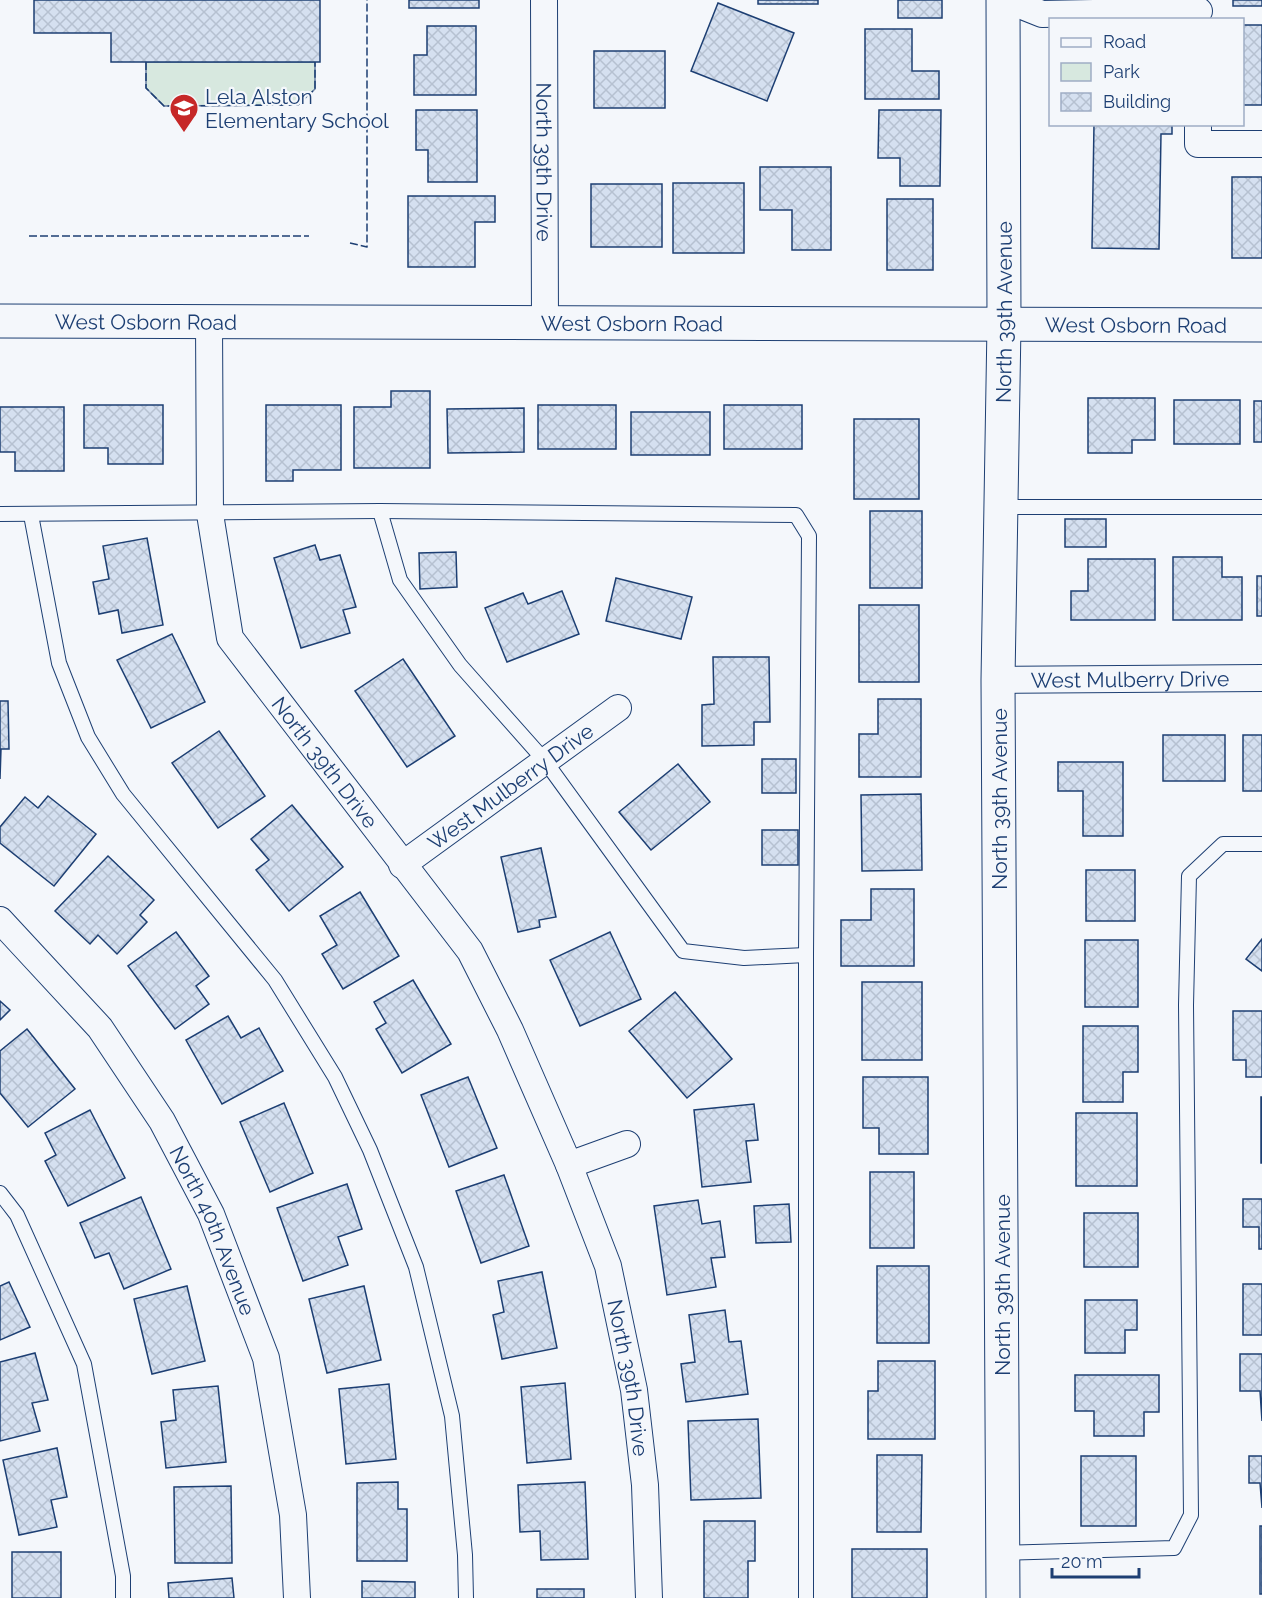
<svg xmlns="http://www.w3.org/2000/svg" width="1262" height="1598" font-family="Raleway,sans-serif">
	<defs>
		<pattern id="building-cross-hatch" width="8" height="8" patternUnits="userSpaceOnUse" patternTransform="scale(1.5)"><rect width="8" height="8" fill="#d5e0f0"/><path d="M0 0l8 8M0 8l8-8" fill="none" stroke="#b6c1d1"/></pattern>
	</defs>
	<rect width="100%" height="100%" fill="#f4f7fb"/>
	<!-- park -->
	<polygon fill="#d7e8df" stroke="#687fa3" stroke-width="1.5" points="146,62 315,62 315,89 298,105 164,106 146,88"/>
	<!-- building -->
	<g fill="url(#building-cross-hatch)" stroke="#1d3f73" stroke-width="1.5">
		<polygon points="34,0 320,0 320,62 111,62 111,33 34,33"/>
		<rect x="409" y="0" width="70" height="8"/>
		<rect x="758" y="0" width="60" height="4"/>
		<rect x="898" y="0" width="44" height="18"/>
		<rect x="1233" y="0" width="29" height="6"/>
		<polygon points="718,3 794,33 767,101 691,71"/>
		<rect x="1242" y="25" width="20" height="80"/>
		<polygon points="427,26 476,26 476,95 414,95 414,55 427,55"/>
		<polygon points="865,29 912,29 912,71 939,71 939,99 865,99"/>
		<rect x="594" y="51" width="71" height="57"/>
		<polygon points="416,110 477,110 477,182 428,182 428,150 416,150"/>
		<polygon points="879,110 941,110 940,186 900,186 900,158 878,158"/>
		<polygon points="1094,124 1172,124 1172,134 1161,134 1159,249 1092,248"/>
		<polygon points="760,167 831,167 831,250 792,250 792,210 760,210"/>
		<rect x="1232" y="177" width="30" height="81"/>
		<rect x="673" y="183" width="71" height="70"/>
		<rect x="591" y="184" width="71" height="63"/>
		<polygon points="408,196 495,196 495,222 475,222 475,267 408,267"/>
		<rect x="887" y="199" width="46" height="71"/>
		<polygon points="391,391 430,391 430,468 354,468 354,407 391,407"/>
		<polygon points="1088,398 1155,398 1155,440 1132,440 1132,453 1088,453"/>
		<rect x="1174" y="400" width="66" height="44"/>
		<rect x="1254" y="401" width="8" height="41"/>
		<polygon points="84,405 163,405 163,464 108,464 108,448 84,448"/>
		<polygon points="266,405 341,405 341,470 293,470 293,481 266,481"/>
		<rect x="538" y="405" width="78" height="44"/>
		<rect x="724" y="405" width="78" height="44"/>
		<polygon points="0,407 64,407 64,471 15,471 15,452 0,452"/>
		<polygon points="524,408 524,452 448,453 447,409"/>
		<rect x="631" y="412" width="79" height="43"/>
		<rect x="854" y="419" width="65" height="80"/>
		<rect x="870" y="511" width="52" height="77"/>
		<rect x="1065" y="519" width="41" height="28"/>
		<polygon points="147,538 163,625 122,633 118,610 99,614 93,582 109,579 103,546"/>
		<polygon points="315,545 320,560 340,555 356,607 343,610 350,633 301,648 274,558"/>
		<polygon points="456,552 457,587 420,589 419,553"/>
		<polygon points="1173,557 1222,557 1222,577 1242,577 1242,620 1173,620"/>
		<polygon points="1088,559 1155,559 1155,620 1071,620 1071,591 1088,591"/>
		<rect x="1257" y="576" width="5" height="40"/>
		<polygon points="616,578 692,597 681,639 606,621"/>
		<polygon points="562,591 579,634 507,662 485,608 523,593 528,604"/>
		<rect x="859" y="605" width="60" height="77"/>
		<polygon points="172,634 205,702 151,728 117,660"/>
		<polygon points="713,657 769,657 770,722 754,722 754,745 702,746 702,705 714,704"/>
		<polygon points="403,659 455,736 407,767 355,691"/>
		<polygon points="878,699 921,699 921,777 859,777 859,734 878,734"/>
		<polygon points="0,701 8,701 9,749 1,749 0,779"/>
		<polygon points="219,731 265,796 218,828 172,763"/>
		<rect x="1163" y="735" width="62" height="46"/>
		<rect x="1243" y="735" width="19" height="56"/>
		<rect x="762" y="759" width="34" height="34"/>
		<polygon points="1058,762 1123,762 1123,836 1083,836 1083,791 1058,791"/>
		<polygon points="678,764 710,802 651,850 619,812"/>
		<polygon points="921,794 922,870 862,871 861,795"/>
		<polygon points="48,796 96,834 54,886 0,843 0,827 25,797 38,808"/>
		<polygon points="292,805 343,867 289,911 256,870 269,860 251,839"/>
		<rect x="762" y="830" width="36" height="35"/>
		<polygon points="541,848 556,917 539,920 540,927 518,932 501,857"/>
		<polygon points="108,856 154,900 140,915 147,922 117,954 98,935 90,944 55,911"/>
		<rect x="1086" y="870" width="49" height="51"/>
		<polygon points="871,889 914,889 914,966 841,966 841,920 871,920"/>
		<polygon points="360,892 399,956 343,989 322,954 337,945 320,916"/>
		<polygon points="176,932 209,976 196,986 209,1004 175,1029 128,966"/>
		<polygon points="610,932 641,999 580,1026 550,960"/>
		<polygon points="1262,939 1262,971 1246,959"/>
		<rect x="1085" y="940" width="53" height="67"/>
		<polygon points="413,980 451,1044 402,1073 376,1029 386,1023 374,1002"/>
		<rect x="862" y="982" width="60" height="78"/>
		<polygon points="675,992 732,1059 687,1098 629,1031"/>
		<polygon points="0,1001 10,1010 0,1020"/>
		<polygon points="1233,1011 1262,1011 1262,1077 1246,1077 1246,1060 1233,1060"/>
		<polygon points="228,1016 241,1038 259,1028 283,1071 222,1104 186,1040"/>
		<polygon points="1083,1026 1138,1026 1138,1072 1123,1072 1123,1102 1083,1102"/>
		<polygon points="27,1029 75,1089 28,1127 0,1093 0,1051"/>
		<polygon points="468,1077 497,1148 449,1167 421,1095"/>
		<polygon points="863,1077 928,1077 928,1154 879,1154 879,1128 863,1128"/>
		<rect x="1261" y="1097" width="1" height="66"/>
		<polygon points="284,1103 313,1173 270,1192 240,1122"/>
		<polygon points="754,1104 758,1140 746,1141 751,1182 702,1187 694,1110"/>
		<polygon points="90,1110 125,1178 68,1206 45,1161 56,1155 45,1133"/>
		<rect x="1076" y="1113" width="61" height="73"/>
		<rect x="870" y="1172" width="44" height="76"/>
		<polygon points="504,1175 529,1246 481,1263 456,1191"/>
		<polygon points="347,1184 362,1229 338,1237 348,1265 303,1281 277,1208"/>
		<polygon points="141,1197 171,1269 124,1289 109,1253 95,1258 80,1223"/>
		<polygon points="1243,1199 1262,1199 1262,1249 1259,1249 1259,1227 1243,1227"/>
		<polygon points="698,1200 702,1224 720,1221 725,1257 711,1258 716,1287 667,1295 654,1206"/>
		<polygon points="789,1204 791,1242 756,1243 754,1206"/>
		<rect x="1084" y="1213" width="54" height="54"/>
		<rect x="877" y="1266" width="52" height="77"/>
		<polygon points="542,1272 557,1348 502,1359 493,1315 504,1312 498,1281"/>
		<polygon points="9,1282 30,1327 0,1340 0,1286"/>
		<rect x="1243" y="1284" width="19" height="51"/>
		<polygon points="187,1286 205,1361 152,1374 134,1299"/>
		<polygon points="364,1286 381,1360 327,1373 309,1299"/>
		<polygon points="1085,1300 1137,1300 1137,1330 1125,1330 1125,1353 1085,1353"/>
		<polygon points="725,1310 729,1342 741,1341 748,1394 686,1402 681,1364 695,1362 689,1315"/>
		<polygon points="35,1353 48,1400 32,1403 40,1431 0,1441 0,1362"/>
		<polygon points="1240,1354 1262,1354 1262,1421 1260,1391 1240,1391"/>
		<polygon points="878,1361 935,1361 935,1439 868,1439 868,1391 878,1391"/>
		<polygon points="1075,1375 1159,1375 1159,1412 1144,1412 1144,1436 1094,1436 1094,1411 1075,1411"/>
		<polygon points="565,1383 571,1459 527,1463 521,1387"/>
		<polygon points="389,1384 396,1459 346,1464 339,1389"/>
		<polygon points="218,1386 226,1462 166,1468 161,1422 176,1420 173,1390"/>
		<polygon points="758,1419 761,1498 691,1500 688,1421"/>
		<polygon points="57,1448 67,1497 51,1500 57,1527 19,1535 3,1460"/>
		<polygon points="877,1455 922,1455 921,1532 877,1532"/>
		<rect x="1081" y="1456" width="55" height="70"/>
		<polygon points="1249,1456 1262,1456 1262,1508 1260,1483 1249,1483"/>
		<polygon points="398,1482 398,1509 407,1509 407,1561 357,1561 357,1483"/>
		<polygon points="585,1482 588,1559 541,1560 540,1531 520,1532 518,1485"/>
		<polygon points="231,1486 232,1563 175,1563 174,1487"/>
		<polygon points="704,1521 755,1521 755,1561 748,1561 748,1598 704,1598"/>
		<rect x="1260" y="1526" width="2" height="68"/>
		<rect x="852" y="1549" width="75" height="49"/>
		<rect x="12" y="1552" width="49" height="46"/>
		<polygon points="232,1578 234,1598 169,1598 168,1583"/>
		<polygon points="362,1581 415,1582 415,1598 362,1598"/>
		<rect x="537" y="1589" width="47" height="9"/>
	</g>
	<g fill="none" stroke-linecap="round" stroke-linejoin="round">
		<!-- service casing -->
		<g stroke="#1d3f73" stroke-width="16">
			<g id="service">
				<polyline points="1001,507 1262,507"/>
				<polyline points="380,511 400,580 460,665 545,761 683,951 744,958 806,955"/>
				<polyline points="0,514 380,511 796,515 809,536 806,955 806,1598"/>
				<polyline points="31,515 59,663 88,737 123,794 275,980 335,1077 370,1150 416,1267 452,1416 465,1555 466,1598"/>
				<polyline points="0,1193 17,1215 84,1364 123,1576 123,1598"/>
				<polyline points="1003,1553 1174,1548 1191,1515 1186,1005 1189,876 1223,844 1262,844"/>
			</g>
		</g>
		<!-- minor casing -->
		<g stroke="#1d3f73" stroke-width="28">
			<g id="minor">
				<path id="s1" d="M544,0L545,323"/>
				<polyline points="1007,0 1042,14 1199,11"/>
				<polyline points="1198,124 1198,144 1262,144"/>
				<path id="s2" d="M209,322L210,514L230,638L470,951L510,1030L569,1165L608,1266L634,1390L645,1485L649,1598"/>
				<path id="s3" d="M998,680L1262,678"/>
				<path id="s4" d="M402,865L618,708"/>
				<path id="s5" d="M0,920L100,1028L162,1121L211,1214L266,1358L293,1515L297,1598"/>
				<polyline points="569,1165 627,1144"/>
			</g>
		</g>
		<!-- tertiary casing -->
		<g stroke="#1d3f73" stroke-width="35">
			<g id="tertiary">
				<path id="s6" d="M0,321L1262,325"/>
				<path id="s7" d="M1003,1598L998,680L1004,325L1003,0"/>
			</g>
		</g>
		<!-- service -->
		<use href="#service" stroke="#f4f7fb" stroke-width="14"/>
		<!-- minor -->
		<use href="#minor" stroke="#f4f7fb" stroke-width="26"/>
		<!-- tertiary -->
		<use href="#tertiary" stroke="#f4f7fb" stroke-width="33"/>
		<!-- fence -->
		<g stroke="#1d3f73" stroke-width="1.5" stroke-dasharray="8 3" stroke-linecap="butt">
			<polyline points="146,62 146,88 164,106 298,105 315,89 315,62"/>
			<polyline points="29,236 309,236"/>
			<polyline points="350,243 367,247 367,0"/>
		</g>
	</g>
	<!-- icons -->
	<defs>
		<g id="school-pin" transform="scale(1.5)"><path d="M0 17L-7.5 6A9.5 9.5 0 1 1 7.5 6Z" fill="#c62828" stroke="#f4f7fb"/><path d="M0-5L7-2L0 1L-7-2ZM-4 1L0 2.5L4 1V4Q0 6-4 4Z" fill="#fff"/></g>
	</defs>
	<g fill-rule="evenodd">
		<use href="#school-pin" x="184" y="108"/>
	</g>
	<g text-anchor="middle" dominant-baseline="central" stroke-width="4.5" stroke-linejoin="round" paint-order="stroke">
		<!-- poi labels -->
		<g font-size="21" fill="#1d3f73" stroke="#f4f7fb" text-anchor="start">
			<text x="205" y="96">Lela Alston<tspan x="205" dy="24">Elementary School</tspan></text>
		</g>
		<!-- street labels -->
		<g font-size="21" fill="#1d3f73" stroke="#f4f7fb">
			<text stroke="none"><textPath href="#s1" startOffset="162">North 39th Drive</textPath></text>
			<text stroke="none"><textPath href="#s7" startOffset="1286">North 39th Avenue</textPath></text>
			<text stroke="none"><textPath href="#s6" startOffset="146">West Osborn Road</textPath></text>
			<text stroke="none"><textPath href="#s6" startOffset="632">West Osborn Road</textPath></text>
			<text stroke="none"><textPath href="#s6" startOffset="1136">West Osborn Road</textPath></text>
			<text stroke="none"><textPath href="#s3" startOffset="132">West Mulberry Drive</textPath></text>
			<text stroke="none"><textPath href="#s2" startOffset="474">North 39th Drive</textPath></text>
			<text stroke="none"><textPath href="#s4" startOffset="134">West Mulberry Drive</textPath></text>
			<text transform="translate(999 799) rotate(-90)">North 39th Avenue</text>
			<text stroke="none"><textPath href="#s5" startOffset="380">North 40th Avenue</textPath></text>
			<text transform="translate(1002 1285) rotate(-90)">North 39th Avenue</text>
			<text stroke="none"><textPath href="#s2" startOffset="1170">North 39th Drive</textPath></text>
		</g>
	</g>
	<!-- legend -->
	<rect x="1049" y="18" width="195" height="108" fill="#f4f7fb" stroke="#9eadc5" stroke-width="1.5"/>
	<rect x="1061" y="38" width="30" height="9" fill="#f4f7fb" stroke="#9eadc5" stroke-width="1.5"/>
	<text x="1103" y="48" font-size="18" fill="#1d3f73">Road</text>
	<rect x="1061" y="63" width="30" height="18" fill="#d7e8df" stroke="#9eadc5" stroke-width="1.5"/>
	<text x="1103" y="78" font-size="18" fill="#1d3f73">Park</text>
	<rect x="1061" y="93" width="30" height="18" fill="url(#building-cross-hatch)" stroke="#9eadc5" stroke-width="1.5"/>
	<text x="1103" y="108" font-size="18" fill="#1d3f73">Building</text>
	<!-- scale -->
	<path d="M1052 1568v9h87v-9" fill="none" stroke="#1d3f73" stroke-width="3"/>
	<text x="1061" y="1568" font-size="18" fill="#1d3f73" stroke="#f4f7fb" stroke-width="4.5" paint-order="stroke">20 m</text>
</svg>
